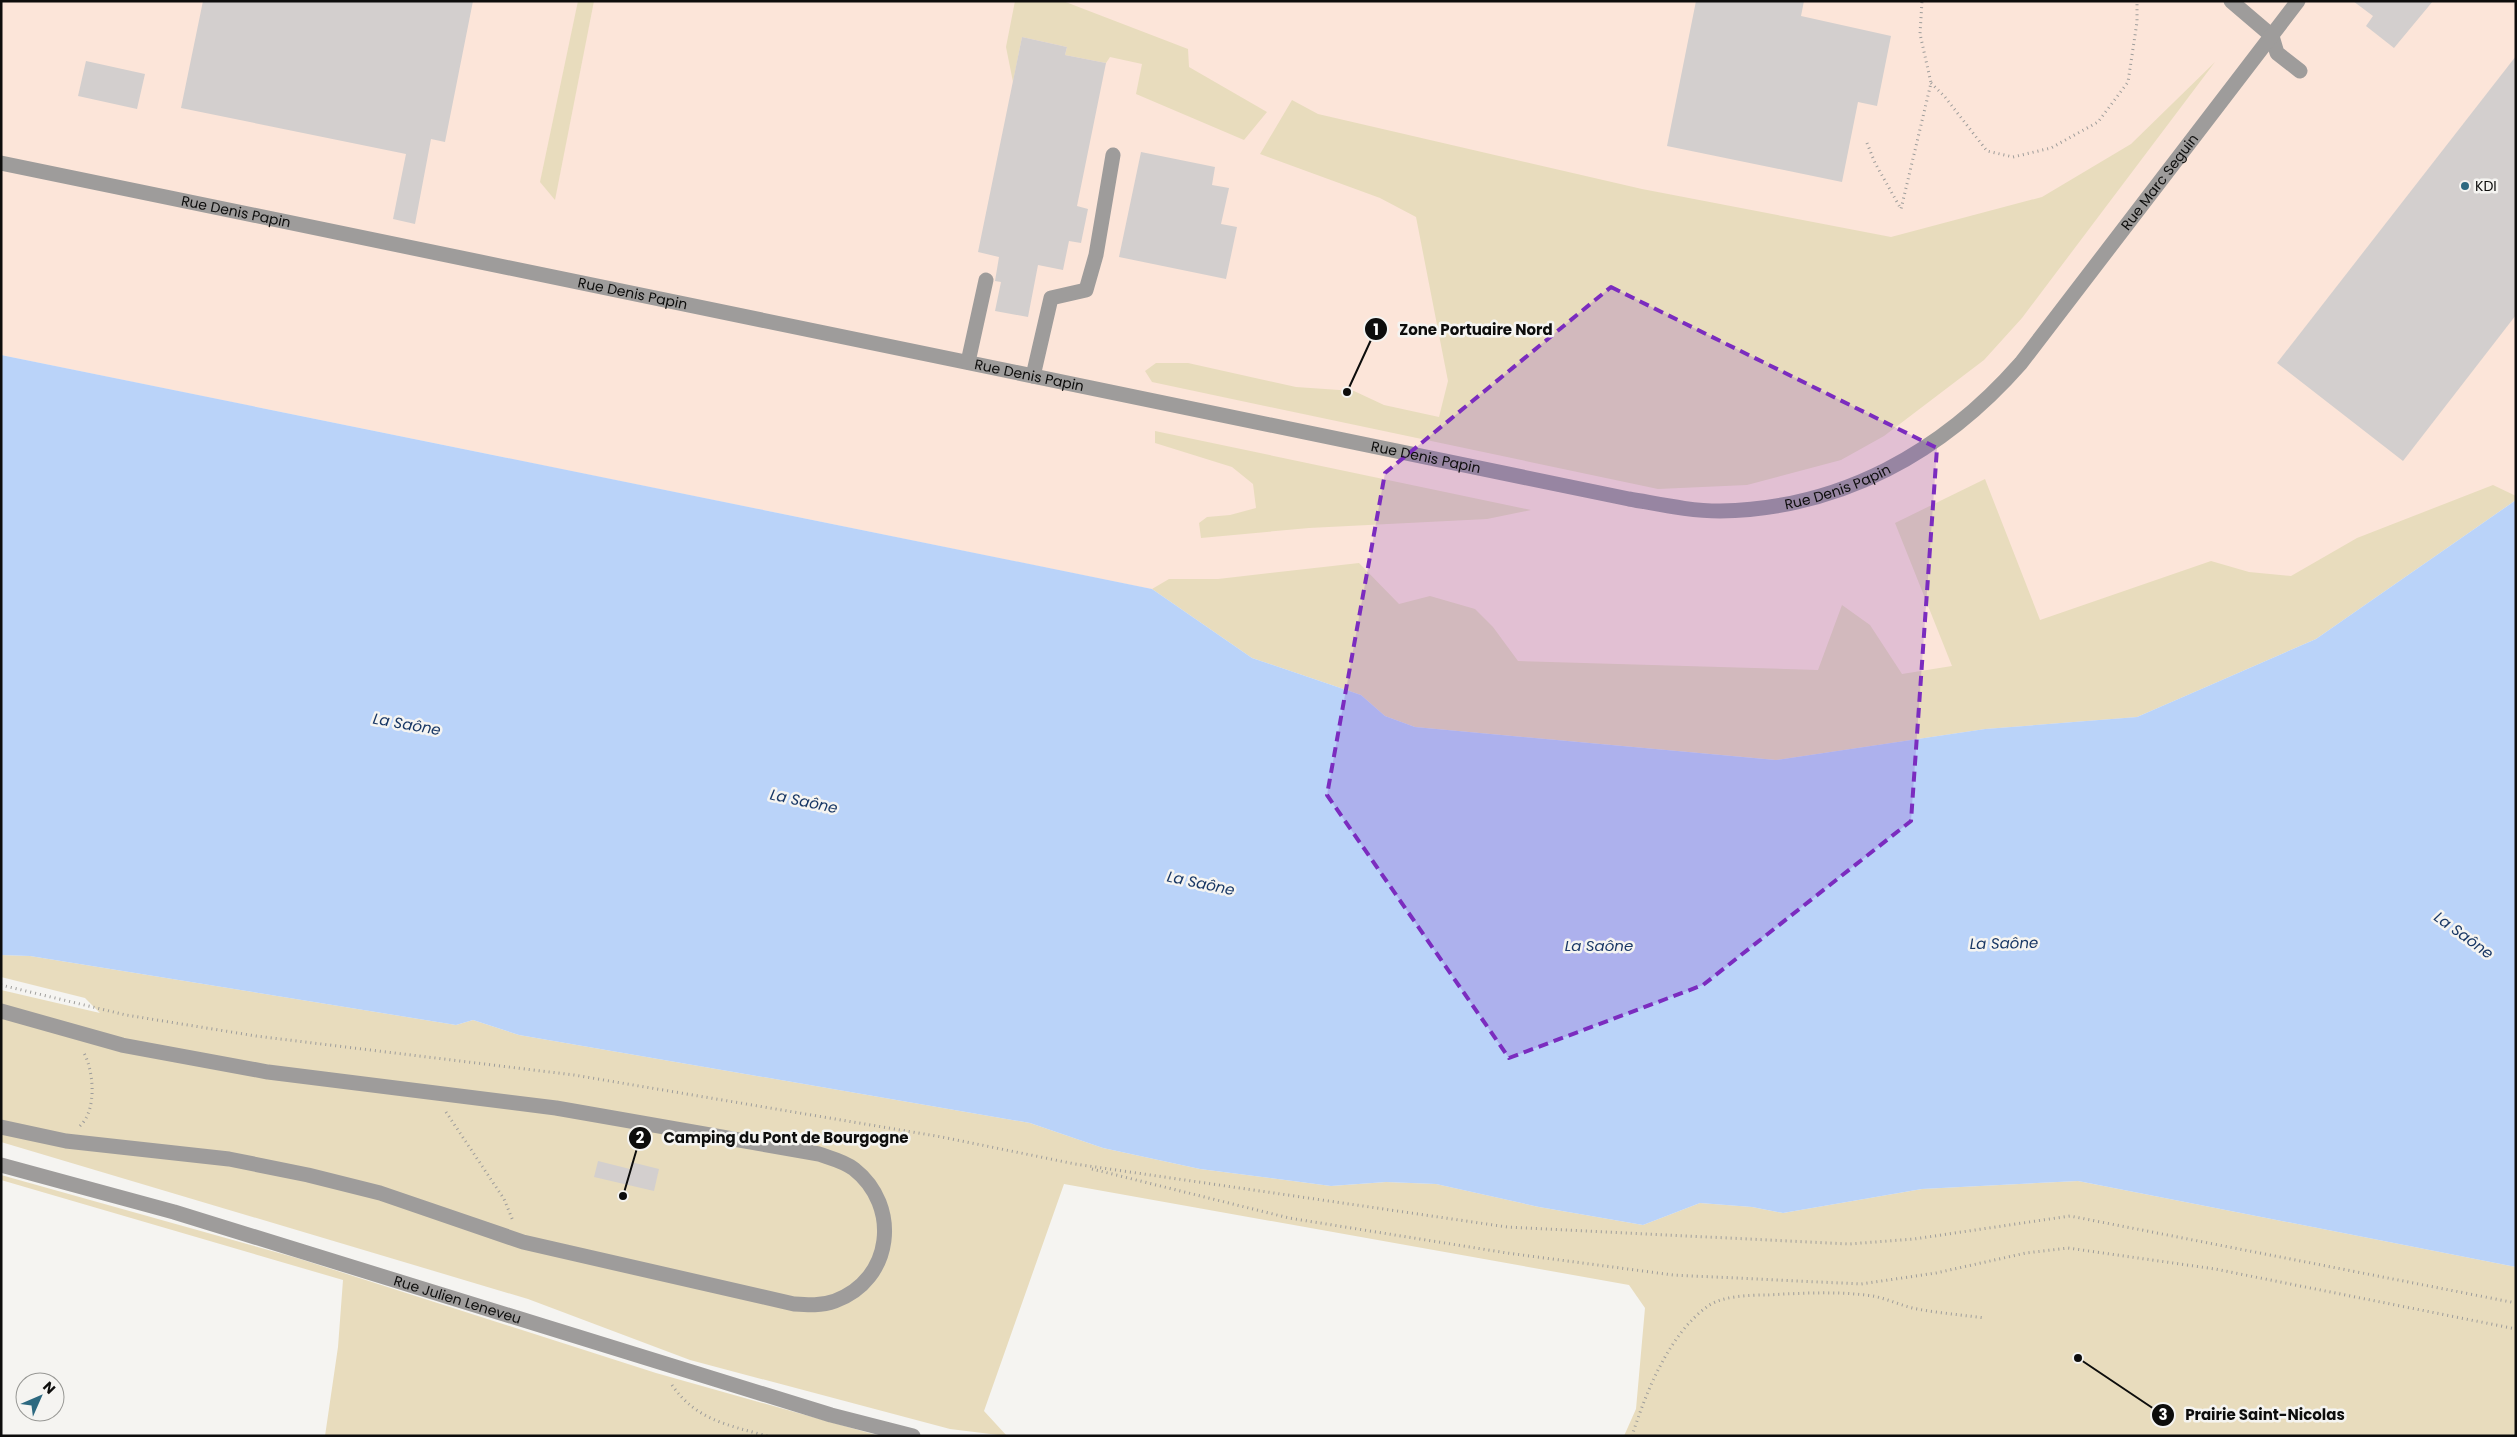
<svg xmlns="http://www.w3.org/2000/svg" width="2517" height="1437" font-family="Poppins,sans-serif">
	<rect width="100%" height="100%" fill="#f5f4f1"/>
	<!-- industrial -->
	<polygon fill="#fce5d9" points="1,1 2516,1 2516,500 2137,717 1985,729 1776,760 1151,589 1,355"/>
	<!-- green -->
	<g fill="#e8dcbd">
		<polygon points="578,1 594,1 555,200 540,182"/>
		<polygon points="1015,1 1063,1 1188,49 1189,67 1267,112 1244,140 1136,94 1142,64 1110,57 1106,63 1065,55 1067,47 1022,37 1013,82 1006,47"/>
		<polygon points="2215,62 2022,318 1984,360 1884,436 1841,460 1747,485 1658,489 1152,382 1145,371 1156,363 1188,363 1296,387 1354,391 1384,405 1439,417 1448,381 1416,217 1380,198 1260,154 1292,100 1318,114 1642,189 1891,237 2042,197 2131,144"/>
		<polygon points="1155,431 1531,510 1487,519 1309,528 1201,538 1199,523 1207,517 1230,515 1256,508 1253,484 1232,467 1155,443"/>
		<polygon points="1985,479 2040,620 2211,561 2249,572 2291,576 2357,538 2493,485 2516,496 2516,500 2316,639 2137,717 1985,729 1776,760 1415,727 1385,716 1361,695 1252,658 1152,589 1169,579 1218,579 1359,563 1399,604 1430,596 1475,609 1493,627 1518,661 1818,670 1842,605 1870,625 1902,674 1952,666 1895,523"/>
		<polygon points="1,955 30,956 456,1025 473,1020 519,1035 1030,1123 1103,1148 1200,1169 1331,1186 1386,1182 1436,1184 1539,1207 1643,1225 1700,1203 1752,1207 1783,1213 1922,1189 2078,1181 2516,1267 2516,1436 1624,1436 1636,1409 1645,1308 1629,1285 1064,1184 984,1411 1007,1436 950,1429 690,1360 528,1299 1,1142 1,990 100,1013 85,998 1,977"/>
		<polygon points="1,1175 297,1258 656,1373 880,1436 325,1436 338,1347 343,1280 1,1180"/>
	</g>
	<!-- water -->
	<polygon fill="#bad3f9" points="1,355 1152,589 1252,658 1361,695 1385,716 1415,727 1776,760 1985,729 2137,717 2316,639 2516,500 2516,1267 2078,1181 1922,1189 1783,1213 1752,1207 1700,1203 1643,1225 1539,1207 1436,1184 1386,1182 1331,1186 1200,1169 1103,1148 1030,1123 519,1035 473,1020 456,1025 30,956 1,955"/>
	<!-- building -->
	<g fill="#d3cfce">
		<polygon points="203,1 473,1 445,142 431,139 415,224 393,219 406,154 181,108"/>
		<polygon points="1696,1 1804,1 1801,16 1891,36 1877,106 1858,102 1842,182 1667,146"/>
		<polygon points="2353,1 2433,1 2394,48 2366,26 2373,16"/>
		<polygon points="1022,37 1067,47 1065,55 1106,63 1077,206 1088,209 1081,243 1069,241 1063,270 1038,265 1028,317 995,311 1001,282 995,281 999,257 978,252"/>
		<polygon points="2516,56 2516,315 2403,461 2277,363"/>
		<polygon points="86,61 145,74 137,109 78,96"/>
		<polygon points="1141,152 1215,167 1212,185 1229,188 1221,224 1237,227 1226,279 1119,257"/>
		<polygon points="598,1161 630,1169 631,1162 659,1169 654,1191 594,1177"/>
	</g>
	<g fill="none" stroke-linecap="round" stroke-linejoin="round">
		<!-- path -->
		<g stroke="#9e9d9b" stroke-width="3" stroke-dasharray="1 4" stroke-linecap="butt">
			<polyline points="1931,83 1945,97 1987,151 2013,157 2051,148 2098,122 2128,82 2137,22 2137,1"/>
			<polyline points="1867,143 1875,163 1901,209 1931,83 1920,34 1922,1"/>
			<polyline points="1,985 126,1015 256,1036 574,1075 942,1137 1075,1164 1507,1227 1849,1244 1914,1239 2070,1216 2516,1303"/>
			<polyline points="446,1112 504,1199 513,1221"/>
			<path d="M80,1126C97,1110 94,1072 84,1053"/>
			<polyline points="1092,1169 1289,1218 1507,1253 1673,1275 1861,1284 1936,1273 2026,1253 2068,1248 2215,1269 2516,1329"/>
			<path d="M672,1385C696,1420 728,1425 767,1436"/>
			<path d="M1632,1436C1646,1392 1669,1334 1708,1306C1722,1296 1749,1295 1767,1295C1803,1293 1838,1291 1873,1296C1888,1299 1902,1306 1917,1309C1939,1313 1962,1315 1985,1318"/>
		</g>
		<!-- minor -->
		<g stroke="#9e9c9b" stroke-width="15">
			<polyline points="2231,1 2272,36 2277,53 2300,71"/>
			<path id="s1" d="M1,163L1629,499C1659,504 1689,511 1720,511C1841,509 1943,452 2021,363L2298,1"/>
			<polyline points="968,362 986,280"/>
			<polyline points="1033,376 1051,298 1086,290 1096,255 1113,155"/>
			<path d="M1,1011L122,1045L268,1072L556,1108L819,1154C830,1158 844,1161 854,1169C901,1206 893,1280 835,1301C821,1306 808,1305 794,1304L523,1242L380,1193L308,1175L229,1159L66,1141L1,1127"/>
			<path id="s2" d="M1,1165L174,1212L831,1415L913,1436"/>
		</g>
	</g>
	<!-- marked area -->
	<path fill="#7b2cbf" fill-opacity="0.2" stroke="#7b2cbf" stroke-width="4" stroke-dasharray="10 6" stroke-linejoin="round" d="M1611,287L1937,448L1911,821L1703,985L1509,1058L1327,795L1385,473Z"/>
	<!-- markers -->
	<circle fill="#2d6980" stroke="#f5f4f1" stroke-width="2" cx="2465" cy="186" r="5"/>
	<g text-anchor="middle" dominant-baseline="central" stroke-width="5" stroke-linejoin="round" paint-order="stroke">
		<!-- street labels -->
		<g font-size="14" fill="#0d0d0c" stroke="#f5f4f1">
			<text stroke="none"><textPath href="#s1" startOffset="2328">Rue Marc Seguin</textPath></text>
			<text stroke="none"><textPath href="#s1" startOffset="240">Rue Denis Papin</textPath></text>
			<text stroke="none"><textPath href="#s1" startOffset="645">Rue Denis Papin</textPath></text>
			<text stroke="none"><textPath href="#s1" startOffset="1050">Rue Denis Papin</textPath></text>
			<text stroke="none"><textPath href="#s1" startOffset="1455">Rue Denis Papin</textPath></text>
			<text stroke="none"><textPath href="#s1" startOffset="1875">Rue Denis Papin</textPath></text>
			<text stroke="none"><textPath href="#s2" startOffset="476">Rue Julien Leneveu</textPath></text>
		</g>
		<!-- poi labels -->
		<g font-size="14" fill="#0d0d0c" stroke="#f5f4f1" text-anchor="start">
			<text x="2475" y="186">KDI</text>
		</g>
		<!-- water labels -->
		<g font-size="15" font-style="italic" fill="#183765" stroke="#f5f4f1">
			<text transform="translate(407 724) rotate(10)">La Saône</text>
			<text transform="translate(804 801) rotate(12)">La Saône</text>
			<text transform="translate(1201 883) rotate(12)">La Saône</text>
			<text transform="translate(2464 935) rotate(36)">La Saône</text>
			<text transform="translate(2004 943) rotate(-1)">La Saône</text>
			<text x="1599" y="945">La Saône</text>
		</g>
	</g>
	<!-- callouts -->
	<path fill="none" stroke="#0d0d0c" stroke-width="2" d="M1347 392L1376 329M623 1196L640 1138M2078 1358L2163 1415"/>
	<g fill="#0d0d0c" stroke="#f5f4f1" stroke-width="2">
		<circle cx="1347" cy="392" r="5"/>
		<circle cx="623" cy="1196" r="5"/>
		<circle cx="2078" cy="1358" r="5"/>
		<circle cx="1376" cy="329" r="12"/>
		<circle cx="640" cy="1138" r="12"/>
		<circle cx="2163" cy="1415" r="12"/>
	</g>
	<g font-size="15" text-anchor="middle" font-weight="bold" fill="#fff">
		<text x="1376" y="335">1</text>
		<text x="640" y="1143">2</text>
		<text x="2163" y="1420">3</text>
	</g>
	<g font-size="15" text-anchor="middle" font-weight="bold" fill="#0d0d0c" stroke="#f5f4f1" stroke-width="5" stroke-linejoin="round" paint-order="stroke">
		<text x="1476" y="335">Zone Portuaire Nord</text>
		<text x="786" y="1143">Camping du Pont de Bourgogne</text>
		<text x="2265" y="1420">Prairie Saint-Nicolas</text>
	</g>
	<!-- border -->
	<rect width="2517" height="1437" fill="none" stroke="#0d0d0c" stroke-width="5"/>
	<!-- north arrow -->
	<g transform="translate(40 1397) rotate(45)"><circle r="24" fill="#f5f4f1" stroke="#989895"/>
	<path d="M0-4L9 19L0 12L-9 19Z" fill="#2d6980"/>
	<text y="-8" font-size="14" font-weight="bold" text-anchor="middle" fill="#0d0d0c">N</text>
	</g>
</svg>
